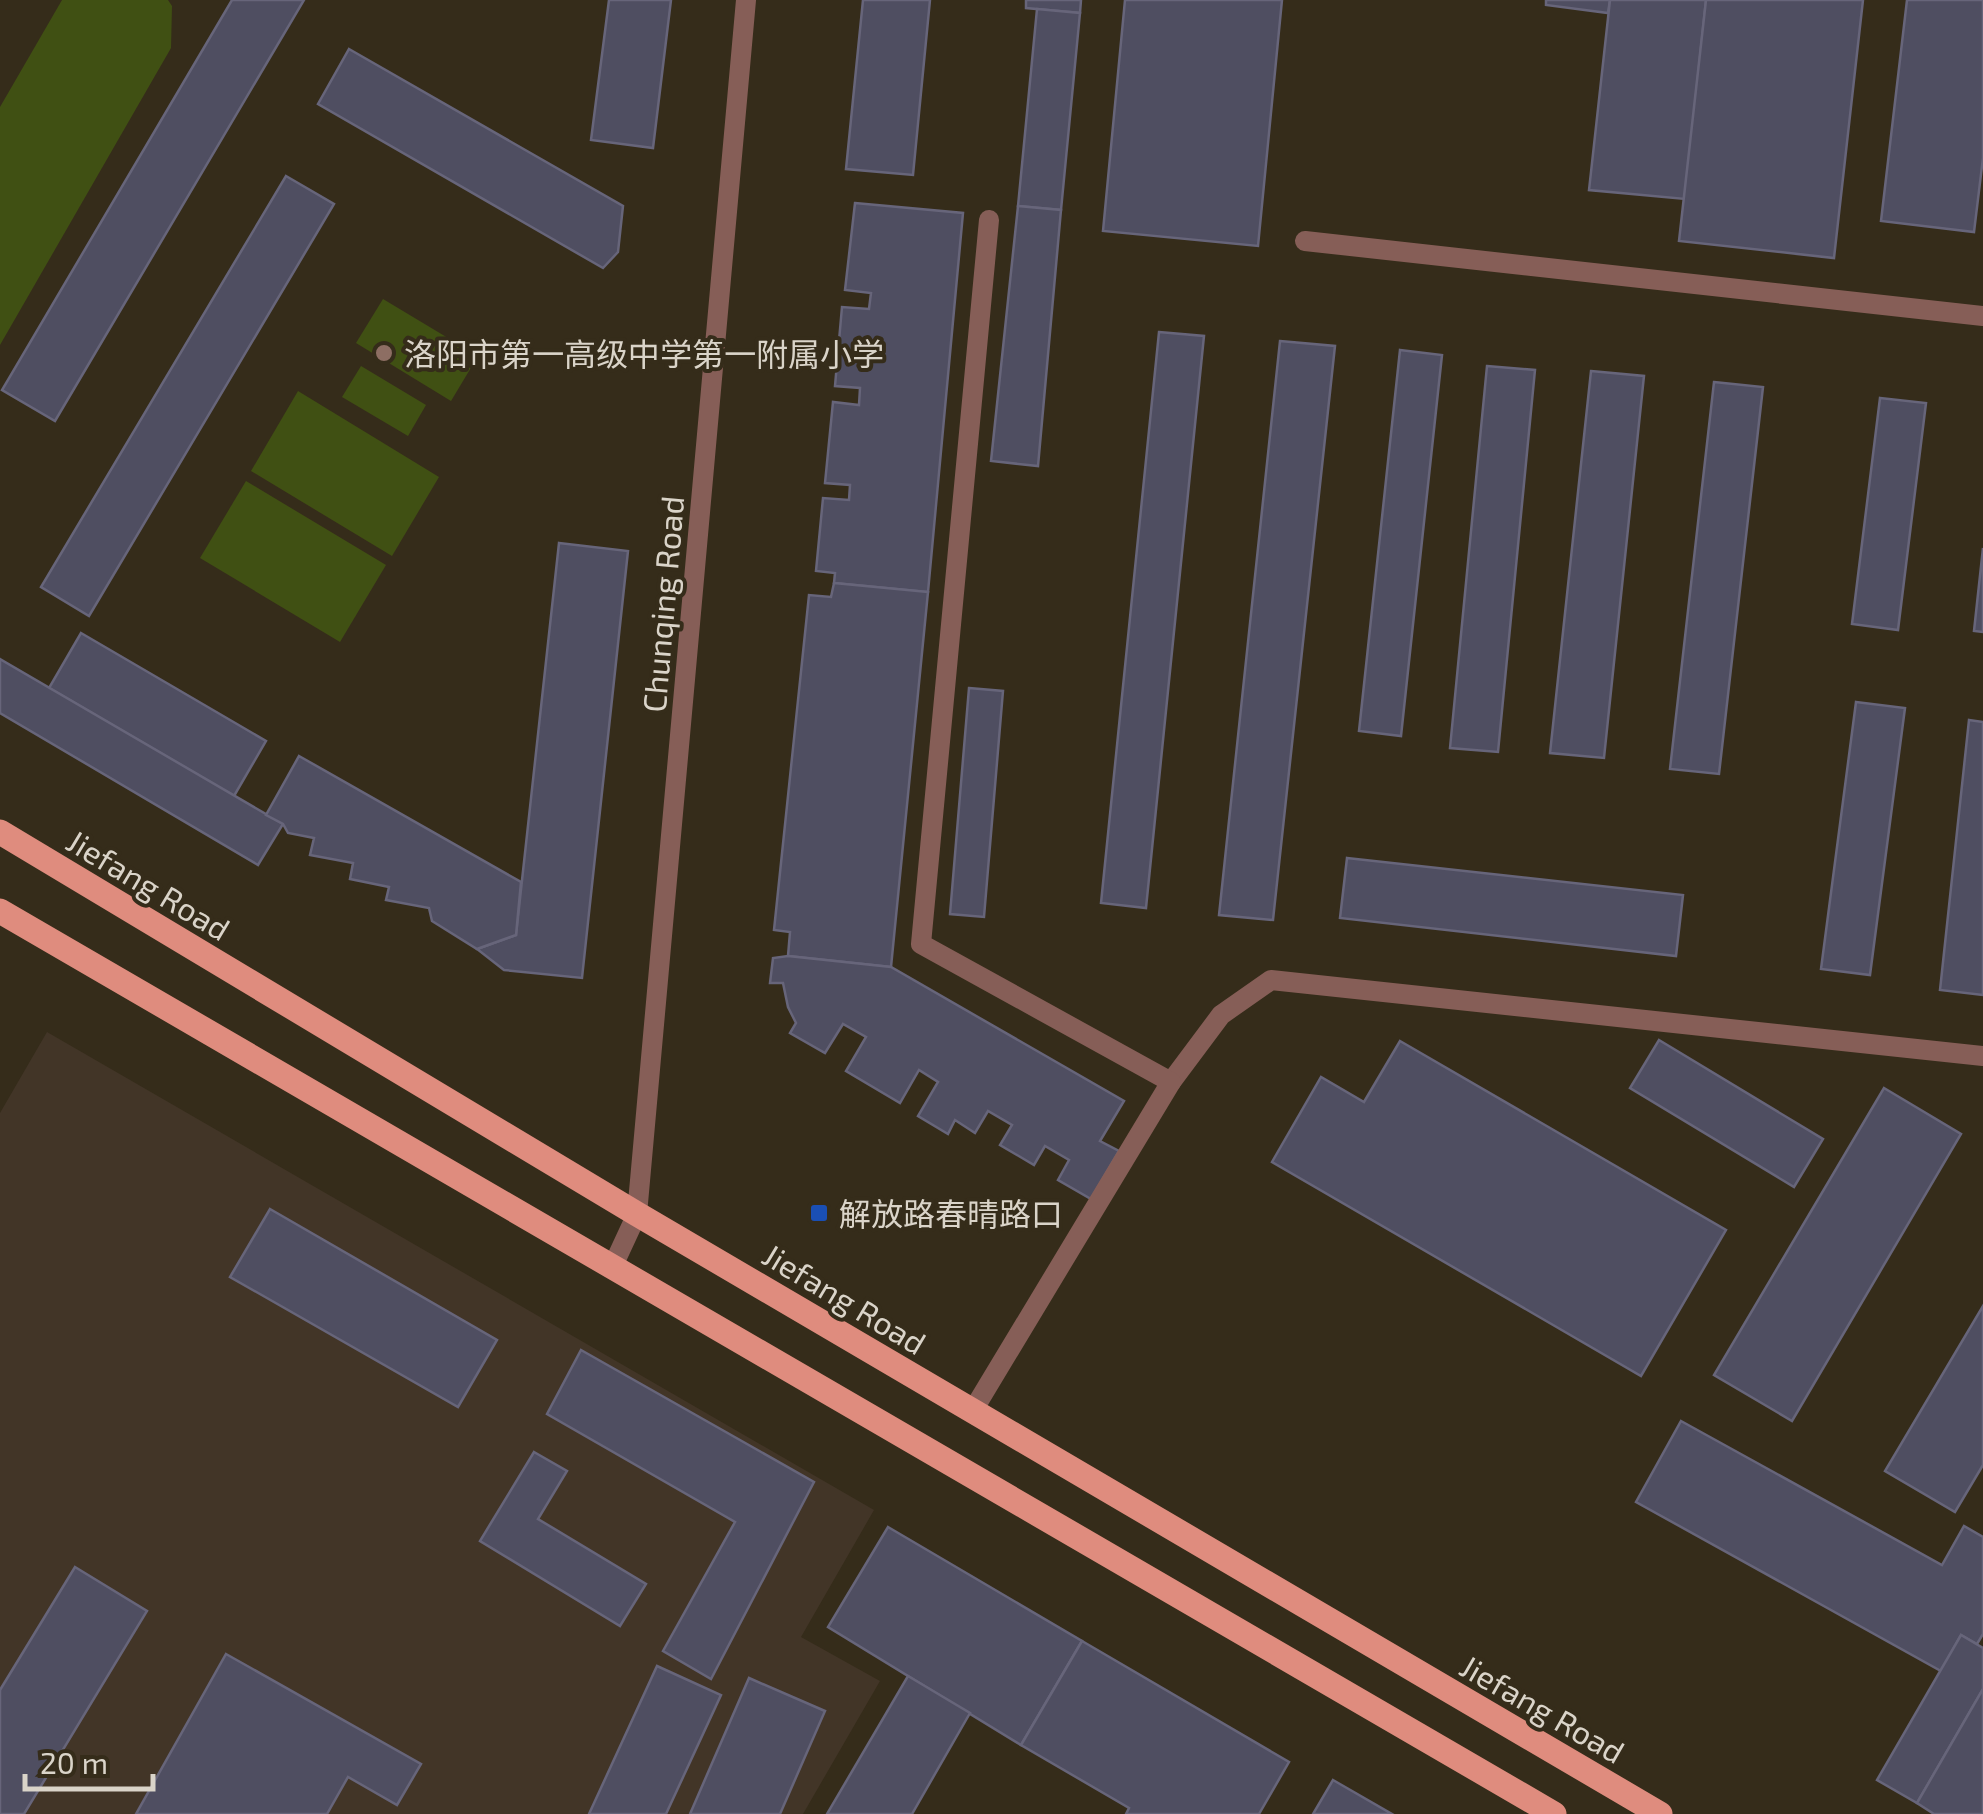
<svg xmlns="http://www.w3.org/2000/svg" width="1983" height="1814" font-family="'Exo 2','Noto Sans SC',sans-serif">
	<rect width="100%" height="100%" fill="#352c1a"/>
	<!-- industrial -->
	<polygon fill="#423527" points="47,1032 874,1510 801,1637 880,1681 803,1814 0,1814 0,1113"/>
	<!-- green -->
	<g fill="#405013">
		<polygon points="62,0 168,0 172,6 171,48 0,345 0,107"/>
		<polygon points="383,299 478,356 451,401 356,343"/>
		<polygon points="361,366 426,405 408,436 342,397"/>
		<polygon points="298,391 439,477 392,556 251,471"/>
		<polygon points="246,481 386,565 340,642 200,558"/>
	</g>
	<!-- building -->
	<g fill="#4f4e61" stroke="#67657a" stroke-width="2.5">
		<polygon points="232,0 304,0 55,421 2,390"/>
		<polygon points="609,0 671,0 653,148 591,140"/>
		<polygon points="863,0 930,0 913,175 846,169"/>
		<polygon points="1026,0 1081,0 1080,13 1026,8"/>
		<polygon points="1125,0 1282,0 1258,246 1103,231"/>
		<polygon points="1546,0 1610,0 1608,13 1546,5"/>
		<polygon points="1610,0 1706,0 1685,199 1589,190"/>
		<polygon points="1706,0 1863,0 1834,258 1679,241"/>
		<polygon points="1907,0 1983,0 1983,158 1974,232 1881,221"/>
		<polygon points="1037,9 1080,13 1061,210 1018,206"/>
		<polygon points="349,49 623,206 618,252 603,268 318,104"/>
		<polygon points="286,176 334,204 89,616 41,587"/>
		<polygon points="855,203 963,213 928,592 834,583 835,573 816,571 823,498 849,500 850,485 825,483 833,402 859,405 860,388 835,386 842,307 869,309 871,293 845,290"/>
		<polygon points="1018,206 1061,210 1038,466 991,461"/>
		<polygon points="1159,332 1204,336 1146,908 1101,903"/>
		<polygon points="1280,341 1335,346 1273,920 1219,915"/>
		<polygon points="1400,350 1442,355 1401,736 1359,731"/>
		<polygon points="1487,366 1535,370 1498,752 1450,748"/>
		<polygon points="1591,371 1644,376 1604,758 1550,753"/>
		<polygon points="1714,382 1763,387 1719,774 1670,769"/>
		<polygon points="1880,398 1926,403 1898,630 1852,624"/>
		<polygon points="559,543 628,551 582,978 504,970 477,949 516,935"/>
		<polygon points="1983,548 1983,632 1974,631"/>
		<polygon points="834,583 928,592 891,967 788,956 790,932 774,930 809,595 831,597"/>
		<polygon points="81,633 266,741 234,796 49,688"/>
		<polygon points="0,659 283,824 258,865 0,713"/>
		<polygon points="969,688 1003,691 984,917 950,914"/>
		<polygon points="1856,702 1905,708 1870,975 1821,969"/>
		<polygon points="1969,720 1983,722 1983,995 1940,990"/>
		<polygon points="299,756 521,882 516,935 477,949 432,921 429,908 386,900 389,887 350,879 353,863 310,855 314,838 288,833 283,824 266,815"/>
		<polygon points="1347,858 1683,895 1676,956 1340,918"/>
		<polygon points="788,956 891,967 1124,1101 1100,1141 1119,1151 1091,1199 1058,1180 1069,1160 1045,1146 1034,1165 1000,1145 1012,1125 988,1111 975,1133 955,1120 948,1134 918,1116 938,1082 919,1070 900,1103 846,1071 866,1037 843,1024 825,1053 790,1033 796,1023 788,1007 783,983 770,983 773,958"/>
		<polygon points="1659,1040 1823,1139 1794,1187 1630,1088"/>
		<polygon points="1400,1041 1726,1230 1641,1376 1272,1162 1321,1077 1364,1102"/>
		<polygon points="1884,1088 1961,1134 1792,1421 1714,1375"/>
		<polygon points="270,1209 497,1340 458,1407 230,1277"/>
		<polygon points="1983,1306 1983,1465 1955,1512 1885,1471"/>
		<polygon points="581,1350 814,1482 711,1679 663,1651 735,1522 547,1414"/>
		<polygon points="1681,1421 1942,1565 1964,1526 1983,1537 1983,1634 1977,1644 1961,1635 1941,1671 1636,1502"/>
		<polygon points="534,1452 567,1471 538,1519 646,1584 620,1626 480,1541"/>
		<polygon points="888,1527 1082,1641 1021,1745 828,1627"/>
		<polygon points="75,1567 147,1611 24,1814 0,1814 0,1690"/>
		<polygon points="1961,1635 1983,1648 1983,1689 1917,1803 1877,1780"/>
		<polygon points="1082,1641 1289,1762 1259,1814 1126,1814 1129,1808 1021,1745"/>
		<polygon points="226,1654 421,1764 397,1805 348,1777 327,1814 136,1814"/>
		<polygon points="657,1666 721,1695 666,1814 589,1814"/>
		<polygon points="908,1676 970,1713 912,1814 827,1814"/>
		<polygon points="749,1678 825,1711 780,1814 690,1814"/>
		<polygon points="1983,1689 1983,1814 1934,1814 1917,1803"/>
		<polygon points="1333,1780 1392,1814 1313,1814"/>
	</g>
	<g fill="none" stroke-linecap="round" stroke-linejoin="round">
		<!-- lane -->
		<g stroke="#865e57" stroke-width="20">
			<polyline points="1305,241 1983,316"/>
			<polyline points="1171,1082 1221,1015 1271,980 1983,1056"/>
			<polyline points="972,1412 1171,1082 921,944 989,220"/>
		</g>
		<!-- street -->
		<polyline stroke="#865e57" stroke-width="20" points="612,1268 637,1214 746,0"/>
		<!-- primary -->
		<g stroke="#df8c7e" stroke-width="25">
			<polyline points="0,832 637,1214 1660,1814"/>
			<polyline points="0,911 1554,1814"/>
		</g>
	</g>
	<!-- markers -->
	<circle fill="#8d6e63" stroke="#352c1a" stroke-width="4" cx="384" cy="353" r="10"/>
	<rect fill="#1a4fb4" stroke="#352c1a" stroke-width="4" x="809" y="1203" width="20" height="20" rx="5"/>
	<g text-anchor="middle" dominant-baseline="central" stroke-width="8" stroke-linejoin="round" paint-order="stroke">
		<!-- poi labels -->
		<g font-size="32" fill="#dad4c9" stroke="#352c1a" text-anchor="start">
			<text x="404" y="353">洛阳市第一高级中学第一附属小学</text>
			<text x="839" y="1213">解放路春晴路口</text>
		</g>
		<!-- street labels -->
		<g font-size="32" fill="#dad4c9" stroke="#352c1a">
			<text transform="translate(662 604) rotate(-85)">Chunqing Road</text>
			<text transform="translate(149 884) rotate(31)">Jiefang Road</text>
			<text transform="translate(845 1298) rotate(31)">Jiefang Road</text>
			<text transform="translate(1543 1708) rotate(30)">Jiefang Road</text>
		</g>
	</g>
	<!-- scale -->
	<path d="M25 1774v15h128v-15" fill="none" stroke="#dad4c9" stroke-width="5"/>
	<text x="40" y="1774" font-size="30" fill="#dad4c9" stroke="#352c1a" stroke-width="8" paint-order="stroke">20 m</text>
</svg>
